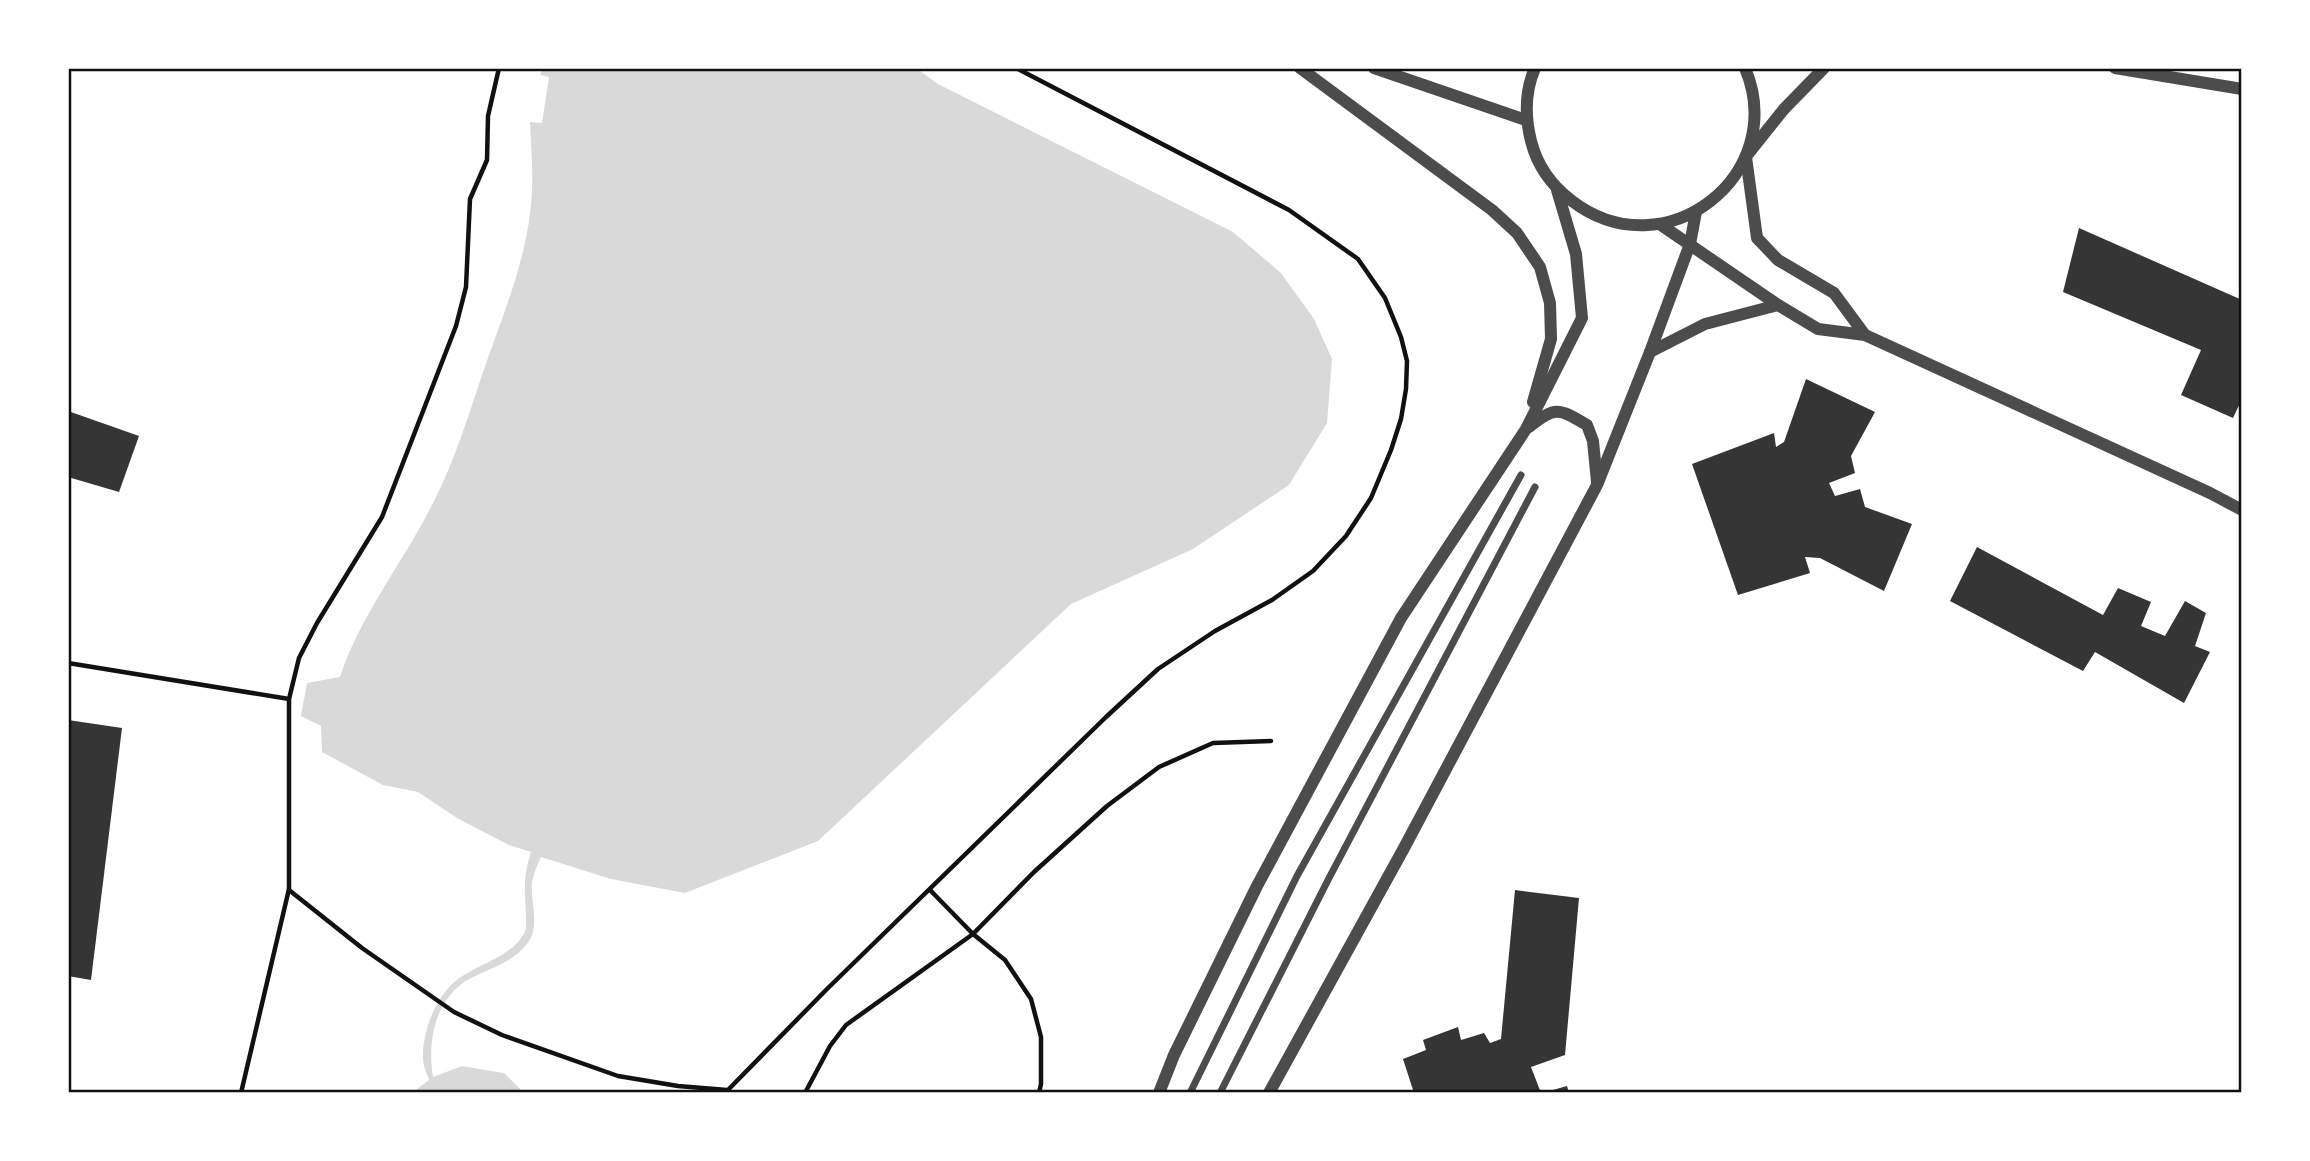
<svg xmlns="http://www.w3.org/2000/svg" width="2310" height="1161" font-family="Barlow,sans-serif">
	<rect width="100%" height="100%" fill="#fff"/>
	<!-- water -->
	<path fill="#d9d9d9" d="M543,68H916L938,84L1233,232L1281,273L1314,319L1332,359L1327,423L1289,485L1193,549L1071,604L818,841L685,893L611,879L541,857C537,865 534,873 532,882C530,901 540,924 529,941C516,961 491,968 471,978C435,997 427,1041 433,1077L462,1066L504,1073L524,1093H412L429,1080C427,1073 423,1066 423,1059C422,1029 438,990 464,975C485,962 513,955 525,932C528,926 524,893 525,884C525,873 528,863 531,852L509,845L457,818L418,792L383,785L322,752L321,726L301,716L307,683L340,677C361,613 406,559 435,499C455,459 468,417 482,375C503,314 529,256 532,191C533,169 531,145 530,122L542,123L549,77L540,75Z"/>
	<!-- building -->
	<g fill="#353535">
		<polygon points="2079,228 2242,300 2242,399 2233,418 2181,395 2201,350 2063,292"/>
		<polygon points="1806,379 1875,412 1851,456 1855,473 1829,483 1835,496 1860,489 1865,507 1912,524 1884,591 1820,558 1805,557 1810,573 1738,595 1692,464 1774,433 1776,447 1784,442"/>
		<polygon points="68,411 139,436 119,492 68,477"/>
		<polygon points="1977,547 2103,615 2118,588 2151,602 2141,626 2165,636 2185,601 2206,613 2195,646 2210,652 2184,703 2095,652 2083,671 1950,601"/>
		<polygon points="68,720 122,728 91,980 68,976"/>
		<polygon points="1515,890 1579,898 1565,1055 1531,1067 1541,1093 1414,1093 1403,1059 1426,1050 1423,1040 1458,1027 1461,1040 1484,1033 1490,1043 1501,1039"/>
		<polygon points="1567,1086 1569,1093 1546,1093 1546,1092"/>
	</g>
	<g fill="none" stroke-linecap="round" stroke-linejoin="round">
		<!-- path -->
		<g stroke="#111" stroke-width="4.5">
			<polyline points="68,663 289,699"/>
			<polyline points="289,890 362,948 454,1012 502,1035 618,1076 678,1086 727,1090"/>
			<polyline points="930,890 973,934 1005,960 1031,999 1041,1037 1041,1084 1039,1093"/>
			<polyline points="241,1093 289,889 289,699 299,658 317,623 382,517 456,326 466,287 470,199 487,160 488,116 499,68"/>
			<polyline points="725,1093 827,989 1106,717 1158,669 1215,631 1272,600 1313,571 1346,536 1371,498 1391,450 1401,419 1406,389 1407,361 1401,337 1385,298 1358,259 1289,210 1016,68"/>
			<polyline points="805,1093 830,1046 846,1025 973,934 1034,872 1107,806 1159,767 1213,743 1271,741"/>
		</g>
		<!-- minor -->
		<g stroke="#4c4c4c" stroke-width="7">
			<polyline points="1190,1093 1297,876 1521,475"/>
			<polyline points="1220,1093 1328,880 1535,487"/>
		</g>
		<!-- tertiary -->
		<g stroke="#4c4c4c" stroke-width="12">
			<polyline points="1300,68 1492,210 1517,233 1540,267 1550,303 1551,339 1533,402"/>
			<polyline points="1374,68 1526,120"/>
			<path d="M1535,68C1525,91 1525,117 1531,141C1537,165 1552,186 1572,201C1665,272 1790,175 1745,68"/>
			<polyline points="2115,68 2242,89"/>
			<polyline points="1748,154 1784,109 1824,68"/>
			<polyline points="1746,157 1757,238 1778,260 1834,293 1865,335"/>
			<polyline points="1661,225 1778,305 1818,329 1865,335 2210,493 2242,510"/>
			<polyline points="1650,352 1705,324 1778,305"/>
			<path d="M1529,427C1556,406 1558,408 1587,425L1593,441L1597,482"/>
			<polyline points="1159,1093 1174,1055 1257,886 1401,618 1526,429 1582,318 1576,254 1557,190"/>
			<polyline points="1269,1093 1404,848 1597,485 1650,352 1690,244 1696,212"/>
		</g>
	</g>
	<!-- border -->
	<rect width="2310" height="1161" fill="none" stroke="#ffffff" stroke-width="140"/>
	<rect x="70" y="70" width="2170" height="1021" fill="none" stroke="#111" stroke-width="2.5"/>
</svg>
